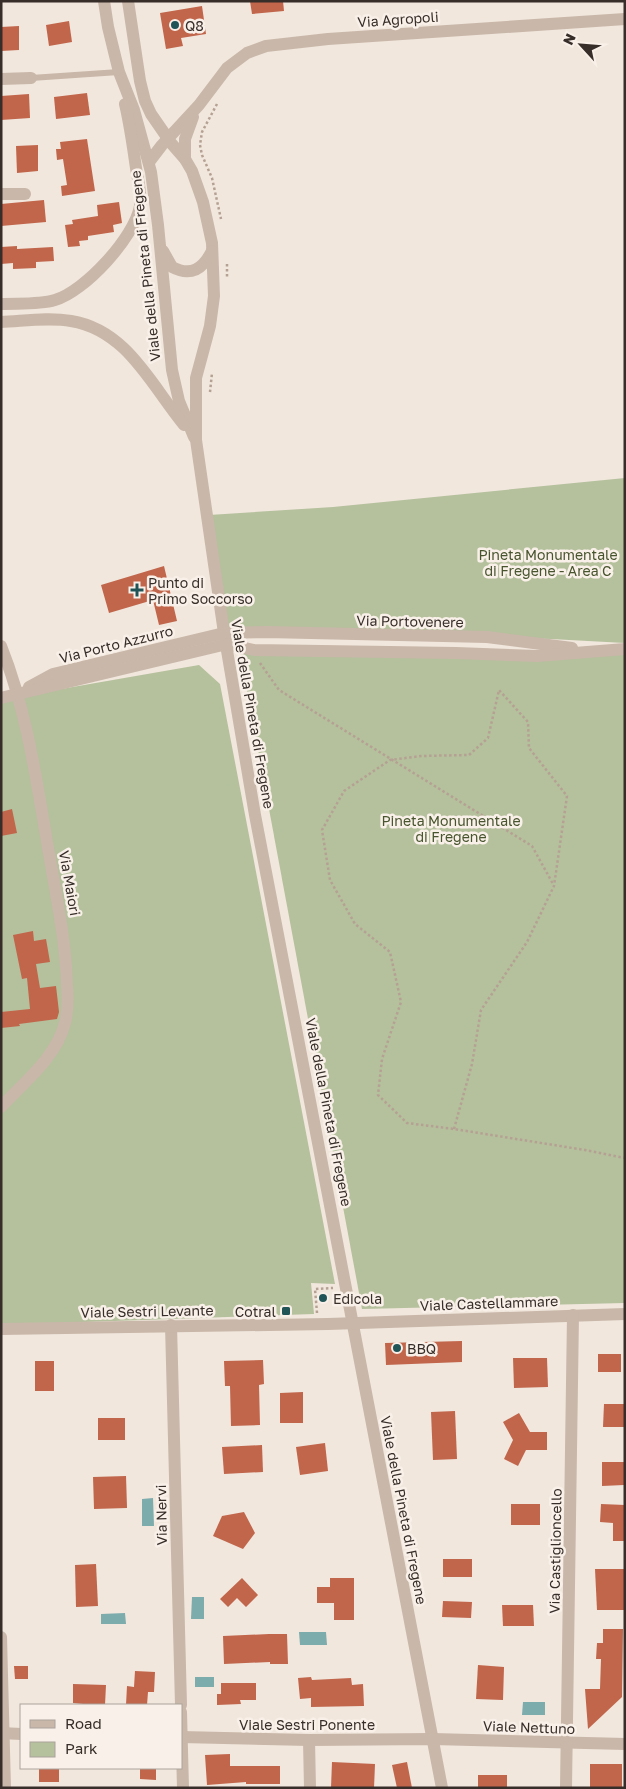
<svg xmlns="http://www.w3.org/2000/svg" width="626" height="1789" font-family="'Golos Text',sans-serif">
	<rect width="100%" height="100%" fill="#f1e7dd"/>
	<!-- green -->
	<g fill="#b5c09d">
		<polygon points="625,478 625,643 551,639 225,632 209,515 333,507"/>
		<polygon points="240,653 625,653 625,1303 362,1309"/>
		<polygon points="199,665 220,684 335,1284 311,1283 314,1314 1,1325 1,1111 71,1017 21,696"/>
		<polygon points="18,693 67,979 61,1035 1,1107 1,698"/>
	</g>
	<!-- water -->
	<g fill="#7dacad">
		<polygon points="153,1498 154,1526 142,1526 142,1499"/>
		<polygon points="192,1597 204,1597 204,1619 191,1619"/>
		<polygon points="125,1613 126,1624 101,1624 101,1614"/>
		<polygon points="299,1632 326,1632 327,1645 300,1645"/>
		<rect x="195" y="1677" width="19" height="10"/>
		<polygon points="523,1702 545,1702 545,1715 522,1715"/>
	</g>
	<!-- building -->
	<g fill="#c1654b">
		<polygon points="250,1 283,1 284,11 252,14"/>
		<polygon points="202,6 206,34 181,38 183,46 166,49 160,13"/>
		<polygon points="69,21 72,42 49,46 46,25"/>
		<polygon points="19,26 19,50 1,51 1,27"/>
		<polygon points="87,93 90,115 56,119 54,97"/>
		<polygon points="29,94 30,118 1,120 1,96"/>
		<polygon points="87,139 95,191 62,196 61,186 67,185 63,159 57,160 56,149 61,149 60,142"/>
		<polygon points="38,145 38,171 17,173 16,146"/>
		<polygon points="44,200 46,222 1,226 1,204"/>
		<polygon points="119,202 122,223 113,225 114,232 88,236 88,240 79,241 80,246 68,247 65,225 73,224 72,220 98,216 97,205"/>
		<polygon points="17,246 17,249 53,247 54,261 36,262 36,268 13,269 13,263 1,264 1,247"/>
		<polygon points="164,566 177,621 159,625 153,600 109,613 101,585"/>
		<polygon points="12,809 17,833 1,836 1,812"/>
		<polygon points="33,931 34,941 46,939 50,962 36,964 40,988 56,986 59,1012 57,1019 19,1024 20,1026 1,1028 1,1012 30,1009 27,978 22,979 13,935"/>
		<polygon points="462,1341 462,1362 386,1365 385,1343"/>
		<rect x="598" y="1354" width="23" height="18"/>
		<polygon points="513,1358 547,1358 548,1387 514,1388"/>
		<polygon points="263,1360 264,1384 259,1385 260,1425 231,1426 230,1386 225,1386 224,1361"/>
		<rect x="35" y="1361" width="19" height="30"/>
		<polygon points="303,1392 303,1423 280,1423 280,1393"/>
		<polygon points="604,1404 625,1404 624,1427 603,1427"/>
		<polygon points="455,1411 457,1459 433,1460 431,1412"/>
		<polygon points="519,1413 530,1432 547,1432 547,1450 526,1450 518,1466 504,1459 513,1440 503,1422"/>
		<rect x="98" y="1418" width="27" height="22"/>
		<polygon points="325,1443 328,1471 300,1475 296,1447"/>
		<polygon points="262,1445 263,1472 224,1474 222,1447"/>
		<polygon points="602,1462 624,1462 624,1485 602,1486"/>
		<polygon points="126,1476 127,1508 94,1509 93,1477"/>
		<rect x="511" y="1504" width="29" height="21"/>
		<polygon points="601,1504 625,1505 625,1541 613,1541 613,1523 600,1522"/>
		<polygon points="244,1512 255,1533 243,1549 213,1536 222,1516"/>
		<rect x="443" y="1559" width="29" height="18"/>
		<polygon points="96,1564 98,1606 76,1607 75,1565"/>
		<polygon points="595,1569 625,1569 625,1610 597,1610"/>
		<polygon points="242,1578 258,1595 246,1607 237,1598 228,1607 220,1599"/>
		<polygon points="330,1578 354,1578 354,1620 334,1620 334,1603 317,1603 317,1587 330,1587"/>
		<polygon points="443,1601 472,1602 471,1618 442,1617"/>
		<polygon points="502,1605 533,1605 534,1626 503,1626"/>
		<polygon points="603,1629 623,1629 622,1697 588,1729 585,1689 600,1689 601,1659 596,1659 597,1643 603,1643"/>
		<polygon points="269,1634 287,1634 288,1664 270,1664 270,1662 224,1664 223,1636"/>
		<polygon points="478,1665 504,1667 503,1700 476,1699"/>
		<polygon points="14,1666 28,1666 28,1679 15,1679"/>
		<polygon points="135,1671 155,1672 154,1692 148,1692 147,1705 126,1705 127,1686 134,1687"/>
		<polygon points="311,1677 312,1680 351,1678 352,1685 363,1684 364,1706 311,1707 311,1698 300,1699 298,1678"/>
		<polygon points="221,1683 256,1683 256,1700 240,1700 241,1704 217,1705 217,1694 221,1694"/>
		<polygon points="73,1684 106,1685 105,1705 83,1705 83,1704 73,1703"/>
		<polygon points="230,1754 230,1766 280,1766 280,1784 246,1784 246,1782 207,1785 205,1755"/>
		<polygon points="332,1762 375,1764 374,1788 331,1788"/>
		<polygon points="407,1762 412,1788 397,1788 392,1765"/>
		<rect x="590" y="1764" width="32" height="24"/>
		<rect x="39" y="1768" width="20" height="14"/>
		<polygon points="140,1768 156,1768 156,1780 140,1779"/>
		<rect x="478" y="1775" width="29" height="13"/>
	</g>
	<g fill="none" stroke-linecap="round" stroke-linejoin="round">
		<!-- path -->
		<g stroke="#b5a193" stroke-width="2.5" stroke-dasharray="2.5 2.5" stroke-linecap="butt">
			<polyline points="217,104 202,132 200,145 202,155 212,178 221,219"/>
			<polyline points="227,264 227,279"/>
			<polyline points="210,392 212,373"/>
			<polyline points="260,663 279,690 532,846 553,884"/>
			<polyline points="454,1129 472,1064 481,1010 527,942 554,886 567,796 529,748 528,722 499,690 488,738 469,755 421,756 390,760 344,791 322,830 330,880 355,924 390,952 401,1002 382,1059 378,1095 407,1123 454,1129 585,1150 625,1158"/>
			<polyline points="317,1313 315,1289 333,1288"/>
		</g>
		<!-- lane -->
		<polyline stroke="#c9b7a9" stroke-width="6" points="31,78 119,72"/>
		<!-- street -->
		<g stroke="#c9b7a9" stroke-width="12">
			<polyline points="104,1 108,27 119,72 134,110 151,172 158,225 172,370 179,401 194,437"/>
			<polyline points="128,1 140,81 145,101 151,114 171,143 185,159 192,171 203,202 212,243 214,296 210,326 196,378 196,440 224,633 255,815 442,1788"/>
			<polyline points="1,79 31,78"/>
			<polyline points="185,159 185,139 193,117"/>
			<polyline points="149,162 162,145 199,105 227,68 247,53 266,46 328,39 625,19"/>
			<polyline points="1,194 25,194"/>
			<path d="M163,251L172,267C191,277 203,269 212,251"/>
			<path d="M1,304C18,303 38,305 55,300C84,292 135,237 140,206C142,194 138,181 136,168C133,147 130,125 125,104"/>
			<path d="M1,322C24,321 48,317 71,321C127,330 151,385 184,425"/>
			<path d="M1,646C29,716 38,792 51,865C58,905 66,945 67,986C68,998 68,1011 65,1023C56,1058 24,1082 1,1107"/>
			<polyline points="29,687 53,674 224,633 267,632 487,637 572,648"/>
			<polyline points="1,698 227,644 254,650 456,653 537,656 625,649"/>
			<polyline points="171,1325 181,1705"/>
			<polyline points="1,1329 328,1324 625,1314"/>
			<polyline points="1,1637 5,1788"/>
			<polyline points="181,1712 183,1788"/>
			<polyline points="1,1733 21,1734"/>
			<polyline points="181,1737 309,1740 433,1739 625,1744"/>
			<polyline points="309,1740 310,1788"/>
			<polyline points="566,1788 573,1315"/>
		</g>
	</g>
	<!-- markers -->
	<g fill="#205457" stroke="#f9f1e9" stroke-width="2">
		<circle cx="175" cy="25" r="5"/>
		<path d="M134.5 582.5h5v5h5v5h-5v5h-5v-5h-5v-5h5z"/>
		<circle cx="323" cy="1298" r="5"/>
		<rect x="281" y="1306" width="10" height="10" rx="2.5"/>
		<circle cx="397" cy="1348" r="5"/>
	</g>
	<g text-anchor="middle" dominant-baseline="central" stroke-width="5" stroke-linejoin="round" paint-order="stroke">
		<!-- street labels -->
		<g font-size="14" fill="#372d29" stroke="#f9f1e9">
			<text transform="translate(398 19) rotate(-4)">Via Agropoli</text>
			<text transform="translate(145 266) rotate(-96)">Viale della Pineta di Fregene</text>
			<text transform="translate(410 621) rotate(1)">Via Portovenere</text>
			<text transform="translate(116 644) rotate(-14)">Via Porto Azzurro</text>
			<text transform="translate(253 714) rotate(80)">Viale della Pineta di Fregene</text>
			<text transform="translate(70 883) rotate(80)">Via Maiori</text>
			<text transform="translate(329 1112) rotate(79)">Viale della Pineta di Fregene</text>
			<text transform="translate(489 1303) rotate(-2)">Viale Castellammare</text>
			<text transform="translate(147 1311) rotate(-1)">Viale Sestri Levante</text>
			<text transform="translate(404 1510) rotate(79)">Viale della Pineta di Fregene</text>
			<text transform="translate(161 1515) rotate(-91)">Via Nervi</text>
			<text transform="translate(555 1551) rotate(-89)">Via Castiglioncello</text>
			<text x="307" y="1724">Viale Sestri Ponente</text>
			<text transform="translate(529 1727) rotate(2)">Viale Nettuno</text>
		</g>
		<!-- poi labels -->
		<g font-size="14" fill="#372d29" stroke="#f9f1e9" text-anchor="start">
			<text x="185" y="25">Q8</text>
			<text x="148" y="582">Punto di<tspan x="148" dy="16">Primo Soccorso</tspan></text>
			<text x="333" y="1298">Edicola</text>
			<text x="276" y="1311" text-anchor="end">Cotral</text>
			<text x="407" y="1348">BBQ</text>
		</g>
		<!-- park labels -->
		<g font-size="14" fill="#47542d" stroke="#f9f1e9">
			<text x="548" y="554">Pineta Monumentale<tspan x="548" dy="16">di Fregene - Area C</tspan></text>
			<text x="451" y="820">Pineta Monumentale<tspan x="451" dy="16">di Fregene</tspan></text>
		</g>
	</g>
	<!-- border -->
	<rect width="626" height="1789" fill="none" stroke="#372d29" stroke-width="5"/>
	<!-- legend -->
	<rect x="20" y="1704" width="162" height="65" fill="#f9f1e9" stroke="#aba39c"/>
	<rect x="30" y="1720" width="25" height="8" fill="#c9b7a9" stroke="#aba39c"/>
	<text x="65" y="1729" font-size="15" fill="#372d29">Road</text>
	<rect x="30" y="1742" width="25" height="15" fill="#b5c09d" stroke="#aba39c"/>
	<text x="65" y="1754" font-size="15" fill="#372d29">Park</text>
	<!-- north arrow -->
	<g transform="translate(581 45) rotate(296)" stroke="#f9f1e9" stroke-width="4" paint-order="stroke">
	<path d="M0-4L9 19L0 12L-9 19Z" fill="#372d29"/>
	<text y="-8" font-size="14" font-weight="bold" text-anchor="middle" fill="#372d29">N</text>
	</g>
</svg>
